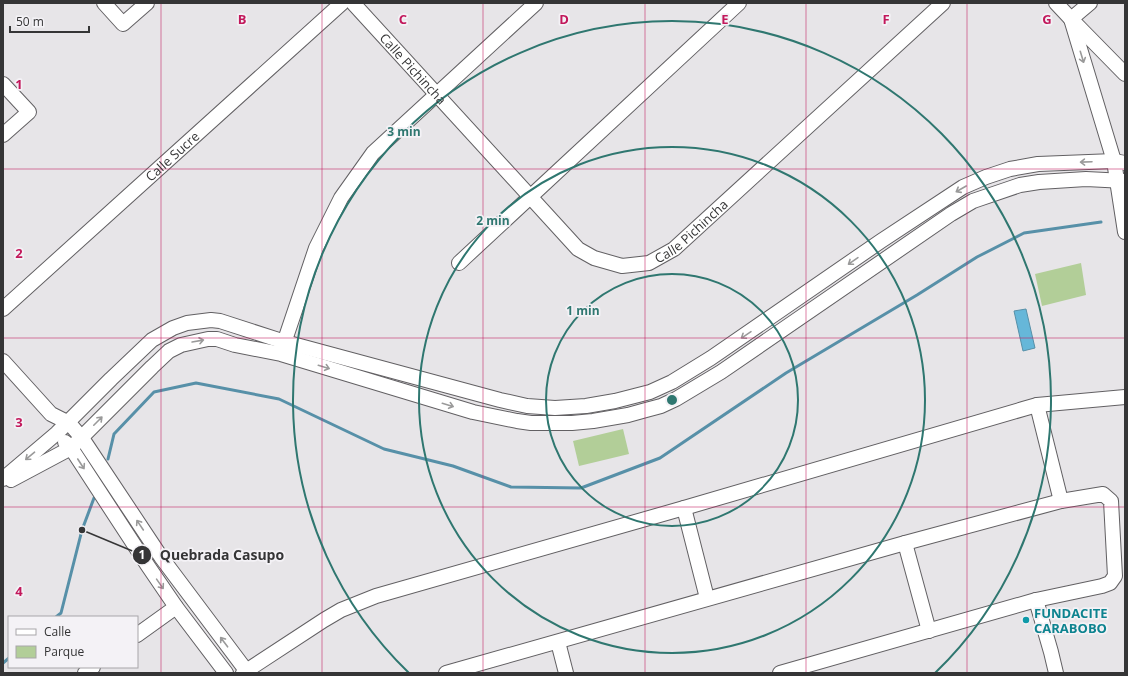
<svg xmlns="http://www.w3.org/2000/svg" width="1128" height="676" font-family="'Open Sans',sans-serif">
	<rect width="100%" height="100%" fill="#e7e5e8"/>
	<!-- green -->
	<g fill="#b2ce98">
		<polygon points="1081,263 1086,295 1042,306 1035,274"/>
		<polygon points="623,429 629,454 579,466 573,441"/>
	</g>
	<!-- water -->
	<polygon fill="#66b7d9" stroke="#5790a8" points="1026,309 1035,348 1023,351 1014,311"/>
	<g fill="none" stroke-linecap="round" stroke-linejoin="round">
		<!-- stream -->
		<g stroke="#5790a8" stroke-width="3">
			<polyline points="108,459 114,434 154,392 196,383 279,399 384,449 453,466 511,487 581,488 660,458 786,373 917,295 977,257 1024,233 1101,222"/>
			<polyline points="56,617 61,613 82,530 94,498"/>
			<polyline points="3,663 9,658"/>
		</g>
		<!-- minor casing -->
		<g stroke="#626063" stroke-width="16">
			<g id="minor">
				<polyline points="104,3 123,24 147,3"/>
				<path id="s1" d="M353,3L578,249L594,258L622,266L649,263L674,249L943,3"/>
				<polyline points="1056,3 1071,19 1125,74"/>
				<polyline points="1071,19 1114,161 1125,232"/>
				<polyline points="1071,19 1090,3"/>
				<polyline points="3,84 29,112 3,135"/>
				<polyline points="459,263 739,3"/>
				<path id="s2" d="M3,309L342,3"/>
				<polyline points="282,349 316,248 341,198 373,153 536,3"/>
				<polyline points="3,361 51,414 69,423 82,438 161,557 248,673"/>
				<polyline points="1037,405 1061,501"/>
				<polyline points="65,442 71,448 148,566 176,607 226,673"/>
				<polyline points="3,479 57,433 111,379 152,340 173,328 187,323 211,320 220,321 285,342 500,400 527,406 555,408 586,406 615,401 650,392 672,382 711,358 881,241 963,187 986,177 1010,169 1038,164 1114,161 1125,163"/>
				<polyline points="11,480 71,448 152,367 169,351 181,345 208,339 217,339 235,345 281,354 473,412 517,421 531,423 572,423 593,421 628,415 646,410 661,406 676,399 721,372 951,214 973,201 1020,185 1039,182 1086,179 1125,181"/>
				<polyline points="684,508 707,598"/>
				<polyline points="905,543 929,631"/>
				<polyline points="1036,600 1051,652 1056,673"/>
				<polyline points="137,635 176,607"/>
				<polyline points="558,642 566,673"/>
				<polyline points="85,673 93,667"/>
				<polyline points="243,673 324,620 341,610 376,596 684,508 1023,409 1037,405 1125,397"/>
				<polyline points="446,673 905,543 1061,501 1103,494 1111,501 1115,576 1110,583 1102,586 1036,600 780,673"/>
			</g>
		</g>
		<!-- minor -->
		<use href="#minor" stroke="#fff" stroke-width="14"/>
	</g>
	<!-- one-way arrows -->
	<defs><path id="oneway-shaft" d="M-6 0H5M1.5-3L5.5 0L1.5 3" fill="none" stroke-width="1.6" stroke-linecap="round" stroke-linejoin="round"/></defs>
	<g stroke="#9a9a9a">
		<use href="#oneway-shaft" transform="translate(1082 57) rotate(73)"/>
		<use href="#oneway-shaft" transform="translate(1086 162) rotate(178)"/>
		<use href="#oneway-shaft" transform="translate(961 189) rotate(150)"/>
		<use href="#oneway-shaft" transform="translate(853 261) rotate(145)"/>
		<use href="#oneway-shaft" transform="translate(746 335) rotate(146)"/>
		<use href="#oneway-shaft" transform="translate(198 341) rotate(-10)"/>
		<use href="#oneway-shaft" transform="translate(324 367) rotate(17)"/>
		<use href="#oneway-shaft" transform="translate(448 405) rotate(17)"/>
		<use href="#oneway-shaft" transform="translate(98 421) rotate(-45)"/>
		<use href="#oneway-shaft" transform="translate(30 456) rotate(140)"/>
		<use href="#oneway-shaft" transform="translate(81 464) rotate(57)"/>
		<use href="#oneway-shaft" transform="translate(140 525) rotate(-124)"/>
		<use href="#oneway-shaft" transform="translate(160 584) rotate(55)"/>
		<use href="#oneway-shaft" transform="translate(224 642) rotate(-127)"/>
	</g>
	<!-- grid -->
	<path fill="none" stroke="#c2185b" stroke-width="1" stroke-opacity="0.55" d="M161,3V673M322,3V673M483,3V673M645,3V673M806,3V673M967,3V673M3,169H1125M3,338H1125M3,507H1125"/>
	<!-- distance rings -->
	<g fill="none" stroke="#2f7770" stroke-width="2">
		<circle cx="672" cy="400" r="126"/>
		<circle cx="672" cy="400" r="253"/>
		<path d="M409 673A379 379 0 1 1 935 673"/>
	</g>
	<!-- markers -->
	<circle fill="#0f9aa8" stroke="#f4f2f6" stroke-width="1.5" cx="1026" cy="620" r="4"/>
	<g text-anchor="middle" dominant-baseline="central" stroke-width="3.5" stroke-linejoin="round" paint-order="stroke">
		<!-- street labels -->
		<g font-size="13" fill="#353536" stroke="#f4f2f6">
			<text stroke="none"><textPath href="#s1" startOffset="89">Calle Pichincha</textPath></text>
			<text stroke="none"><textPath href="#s2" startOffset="228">Calle Sucre</textPath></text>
			<text stroke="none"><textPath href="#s1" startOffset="461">Calle Pichincha</textPath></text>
		</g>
		<!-- culture labels -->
		<g font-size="13" font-weight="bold" fill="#0d838f" stroke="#f4f2f6" text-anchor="start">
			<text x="1034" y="613">FUNDACITE<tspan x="1034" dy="15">CARABOBO</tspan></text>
		</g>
	</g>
	<g font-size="13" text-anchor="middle" font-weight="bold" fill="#c2185b" stroke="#f4f2f6" stroke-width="3.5" stroke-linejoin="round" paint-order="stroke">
		<text x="242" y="24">B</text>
		<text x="403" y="24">C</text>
		<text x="564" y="24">D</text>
		<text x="725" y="24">E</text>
		<text x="886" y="24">F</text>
		<text x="1047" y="24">G</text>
		<text x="19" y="89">1</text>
		<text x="19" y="258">2</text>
		<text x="19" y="427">3</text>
		<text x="19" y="596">4</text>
	</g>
	<circle cx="672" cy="400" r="6" fill="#2f7770" stroke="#f4f2f6" stroke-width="2"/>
	<g font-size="12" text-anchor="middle" font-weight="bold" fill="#2f7770" stroke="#f4f2f6" stroke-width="3.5" stroke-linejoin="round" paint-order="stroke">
		<text x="404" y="136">3 min</text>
		<text x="493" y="225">2 min</text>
		<text x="583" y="315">1 min</text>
	</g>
	<!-- callouts -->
	<path fill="none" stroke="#353536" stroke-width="1.5" d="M82 530L142 555"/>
	<g fill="#353536" stroke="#f4f2f6" stroke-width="1.5">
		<circle cx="82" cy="530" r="4"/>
		<circle cx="142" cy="555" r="10"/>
	</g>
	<g font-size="12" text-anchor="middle" font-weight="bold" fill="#fff">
		<text x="142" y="559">1</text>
	</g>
	<g font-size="14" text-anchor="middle" font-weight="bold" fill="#353536" stroke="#f4f2f6" stroke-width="3.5" stroke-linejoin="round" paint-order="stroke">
		<text x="222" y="560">Quebrada Casupo</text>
	</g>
	<!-- border -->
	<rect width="1128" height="676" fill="none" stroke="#353536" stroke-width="8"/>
	<!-- legend -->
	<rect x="8" y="616" width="130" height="52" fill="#f4f2f6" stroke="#a8a6a9"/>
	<rect x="16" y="629" width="20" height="6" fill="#ffffff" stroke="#a8a6a9"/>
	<text x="44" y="636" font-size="12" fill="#353536">Calle</text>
	<rect x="16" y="646" width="20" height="12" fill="#b2ce98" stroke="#a8a6a9"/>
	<text x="44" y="656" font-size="12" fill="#353536">Parque</text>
	<!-- scale -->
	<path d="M10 26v6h79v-6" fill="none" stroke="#353536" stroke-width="2"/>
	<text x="16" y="26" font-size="12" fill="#353536" stroke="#f4f2f6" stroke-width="3" paint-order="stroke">50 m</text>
</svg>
